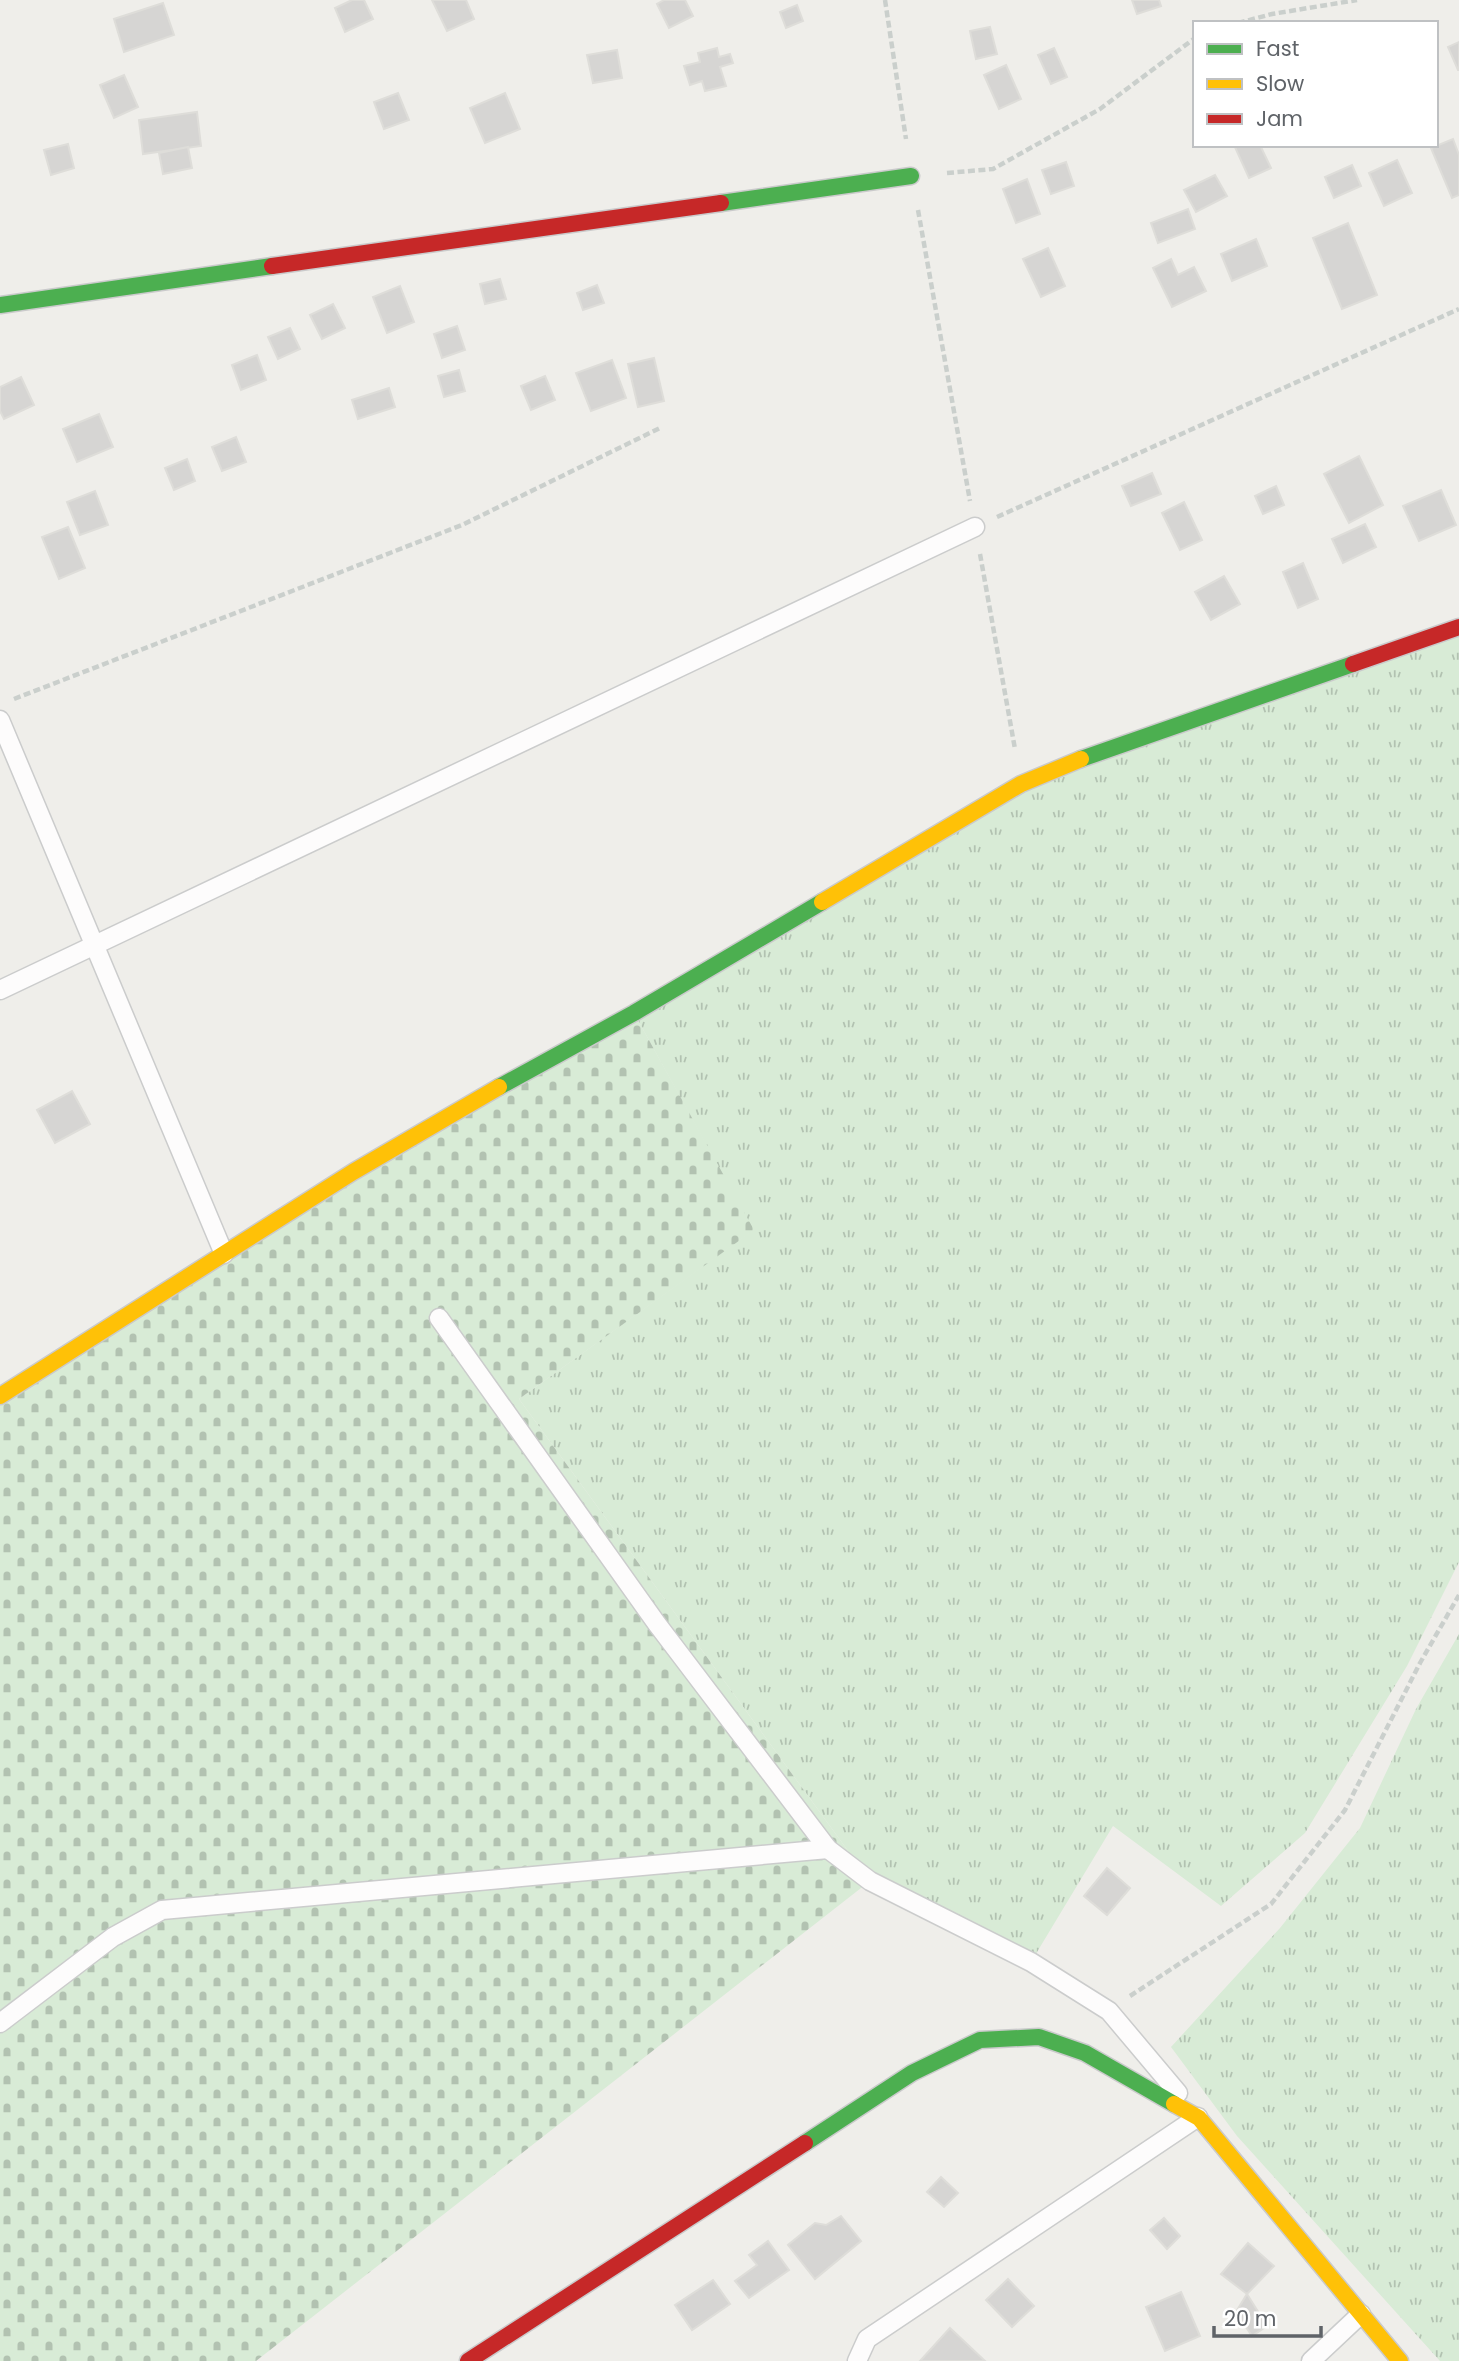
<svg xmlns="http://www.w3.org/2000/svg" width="1459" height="2361" font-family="Poppins,sans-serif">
	<defs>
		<pattern id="grass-tufts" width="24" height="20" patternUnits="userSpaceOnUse" patternTransform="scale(1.75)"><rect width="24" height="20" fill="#d8ebd6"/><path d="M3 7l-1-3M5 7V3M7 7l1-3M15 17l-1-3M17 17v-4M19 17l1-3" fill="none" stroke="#b2c2b1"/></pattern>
		<pattern id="cemetery-stones" width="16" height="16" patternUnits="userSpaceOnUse" patternTransform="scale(1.75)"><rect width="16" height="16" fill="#d8ebd6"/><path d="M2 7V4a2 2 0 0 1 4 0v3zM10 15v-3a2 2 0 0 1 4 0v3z" fill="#b2c2b1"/></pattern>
	</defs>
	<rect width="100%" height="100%" fill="#efeeea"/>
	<!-- grass -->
	<g fill="url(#grass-tufts)">
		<polygon points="1459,627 1459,1562 1407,1666 1305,1833 1221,1906 1113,1826 1031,1962 870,1881 519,1399 753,1230 634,1013 1021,784"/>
		<polygon points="1459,1634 1459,2361 1440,2361 1237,2136 1171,2047 1280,1928 1360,1828 1416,1709"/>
	</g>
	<!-- cemetery -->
	<polygon fill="url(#cemetery-stones)" points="634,1013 754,1230 519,1399 870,1881 256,2361 0,2361 0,1396"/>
	<!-- building -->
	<g fill="#d6d5d3" stroke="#deddd9" stroke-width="2">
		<polygon points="352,0 364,0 373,19 345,32 335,8"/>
		<polygon points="432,0 466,0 474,19 447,31"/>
		<polygon points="664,0 685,0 693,16 669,28 657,4"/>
		<polygon points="1132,0 1159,0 1161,6 1137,14"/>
		<polygon points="163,3 174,35 124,52 114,19"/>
		<polygon points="797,5 803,21 786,28 780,12"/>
		<polygon points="990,27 997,54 976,59 970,31"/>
		<polygon points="1459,42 1459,70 1458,70 1448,47"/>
		<polygon points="717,48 719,57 730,54 733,63 720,67 726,86 705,91 702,81 690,85 684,66 700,62 698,53"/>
		<polygon points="1054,48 1067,77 1051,84 1038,55"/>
		<polygon points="617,50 622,78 593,83 587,55"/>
		<polygon points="1006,65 1021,99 999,109 984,75"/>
		<polygon points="124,75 138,107 114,118 100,85"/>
		<polygon points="398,93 409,120 384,129 374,102"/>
		<polygon points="505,93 520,129 485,143 470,108"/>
		<polygon points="197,112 201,146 143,154 139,120"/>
		<polygon points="1453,139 1459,155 1459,195 1452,198 1431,148"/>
		<polygon points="68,144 74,168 51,175 44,150"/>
		<polygon points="1234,145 1260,145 1271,168 1249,178"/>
		<polygon points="188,147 192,168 163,174 159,153"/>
		<polygon points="1397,160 1412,193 1384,206 1369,173"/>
		<polygon points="1066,162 1074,186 1051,194 1042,170"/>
		<polygon points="1352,165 1361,186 1334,198 1325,177"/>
		<polygon points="1215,175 1227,196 1196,212 1184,190"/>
		<polygon points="1027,179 1040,214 1016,223 1003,189"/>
		<polygon points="1188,209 1195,229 1158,243 1151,223"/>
		<polygon points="1348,223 1377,295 1342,309 1313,238"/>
		<polygon points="1256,239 1267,266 1232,281 1221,254"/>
		<polygon points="1048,248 1065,286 1041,297 1023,259"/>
		<polygon points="1171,259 1178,275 1194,267 1206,291 1172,307 1153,268"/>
		<polygon points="500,279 506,299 485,304 480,284"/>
		<polygon points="597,285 604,303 583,310 577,293"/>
		<polygon points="400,286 414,322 387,333 373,297"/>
		<polygon points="333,304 345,328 322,339 310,315"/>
		<polygon points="457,326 465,350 442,358 434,334"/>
		<polygon points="290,328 300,349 278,359 268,337"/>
		<polygon points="257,355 266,380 241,390 232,365"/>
		<polygon points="654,358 664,401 638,407 628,364"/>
		<polygon points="612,360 626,398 591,411 576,373"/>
		<polygon points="459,370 465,391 444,397 438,376"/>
		<polygon points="545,376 555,400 531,410 521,386"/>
		<polygon points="21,377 34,405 4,419 0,411 0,387"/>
		<polygon points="389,388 395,407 358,419 352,400"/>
		<polygon points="99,414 113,447 77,462 63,429"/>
		<polygon points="236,437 246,462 222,471 212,447"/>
		<polygon points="1359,456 1383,505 1349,523 1324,474"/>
		<polygon points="187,459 195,481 174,490 165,468"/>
		<polygon points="1152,473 1161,494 1131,506 1122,486"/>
		<polygon points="1276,486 1284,505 1263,514 1255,496"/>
		<polygon points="1441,490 1456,525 1419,541 1403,506"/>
		<polygon points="95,491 108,525 80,535 67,502"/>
		<polygon points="1184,502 1202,540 1180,550 1162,513"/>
		<polygon points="1365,524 1376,547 1343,563 1332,539"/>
		<polygon points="68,527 85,568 59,579 42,537"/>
		<polygon points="1303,563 1318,599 1298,608 1283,572"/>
		<polygon points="1224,576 1240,604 1211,620 1195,592"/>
		<polygon points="72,1091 90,1124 55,1143 37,1110"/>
		<polygon points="1107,1868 1130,1888 1107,1915 1084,1896"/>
		<polygon points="941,2177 958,2193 944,2207 927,2192"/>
		<polygon points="841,2216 861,2241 815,2279 788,2245 815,2223 826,2225"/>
		<polygon points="1164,2218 1180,2236 1167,2249 1150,2230"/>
		<polygon points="768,2241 789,2270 749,2298 735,2281 757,2265 749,2255"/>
		<polygon points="1248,2243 1274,2266 1247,2294 1221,2274"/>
		<polygon points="1008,2279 1034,2306 1012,2327 986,2300"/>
		<polygon points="713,2280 730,2304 692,2330 675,2305"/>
		<polygon points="1181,2292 1200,2336 1165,2351 1146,2307"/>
		<polygon points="1247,2294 1267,2326 1252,2336 1236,2312"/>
		<polygon points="950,2328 985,2361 920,2361"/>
	</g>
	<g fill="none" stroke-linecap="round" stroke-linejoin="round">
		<!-- lane casing -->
		<g stroke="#cbcccc" stroke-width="21">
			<g id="lane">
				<polyline points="0,720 224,1254"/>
				<polyline points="0,990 975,527"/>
				<polyline points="439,1318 657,1624 828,1849 870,1881 1031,1962 1109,2011 1178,2093"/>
				<polyline points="0,2023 113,1937 162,1910 828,1849"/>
				<polyline points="857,2361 867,2339 1198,2117"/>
				<polyline points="1311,2361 1361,2314"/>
			</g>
		</g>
		<!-- fast casing -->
		<g stroke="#cacacb" stroke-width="19">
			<g id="fast">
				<polyline points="721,203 911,176"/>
				<polyline points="0,305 272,266"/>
				<polyline points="1081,759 1353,664"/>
				<polyline points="499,1087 634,1013 822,902"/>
				<polyline points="805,2143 912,2073 980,2040 1039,2037 1085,2053 1174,2104"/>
			</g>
		</g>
		<!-- slow casing -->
		<g stroke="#cacacb" stroke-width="19">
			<g id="slow">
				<polyline points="822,902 1021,784 1081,759"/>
				<polyline points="0,1396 353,1172 499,1087"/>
				<polyline points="1174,2104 1199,2118 1400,2361"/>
			</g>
		</g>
		<!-- jam casing -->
		<g stroke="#cacacb" stroke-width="19">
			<g id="jam">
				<polyline points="272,266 721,203"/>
				<polyline points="1353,664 1459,627"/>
				<polyline points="468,2361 805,2143"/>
			</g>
		</g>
		<!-- path -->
		<g stroke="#cacfcc" stroke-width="4.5" stroke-dasharray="7 3.5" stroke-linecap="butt">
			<polyline points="885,0 906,139"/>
			<polyline points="1238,23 1272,14 1357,0"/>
			<polyline points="947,173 993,169 1100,109 1195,38"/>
			<polyline points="918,210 970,501"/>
			<polyline points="997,517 1459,309"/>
			<polyline points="980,554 1015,749"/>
			<polyline points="14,699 462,525 662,427"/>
			<polyline points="1130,1996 1271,1904 1345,1810 1420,1663 1459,1595"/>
		</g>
		<!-- lane -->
		<use href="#lane" stroke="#fdfcfc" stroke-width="18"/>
		<!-- fast -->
		<use href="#fast" stroke="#4caf50" stroke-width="16"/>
		<!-- slow -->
		<use href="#slow" stroke="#ffc107" stroke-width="16"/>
		<!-- jam -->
		<use href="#jam" stroke="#c62828" stroke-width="16"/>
	</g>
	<!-- legend -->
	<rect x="1193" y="21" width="245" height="126" fill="#ffffff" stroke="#bfc1c3" stroke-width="2"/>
	<rect x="1207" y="44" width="35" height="10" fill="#4caf50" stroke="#bfc1c3" stroke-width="2"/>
	<text x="1256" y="56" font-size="21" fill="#5f6368">Fast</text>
	<rect x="1207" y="79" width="35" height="10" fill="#ffc107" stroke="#bfc1c3" stroke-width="2"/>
	<text x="1256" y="91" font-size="21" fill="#5f6368">Slow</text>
	<rect x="1207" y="114" width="35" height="10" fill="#c62828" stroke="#bfc1c3" stroke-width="2"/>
	<text x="1256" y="126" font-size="21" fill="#5f6368">Jam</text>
	<!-- scale -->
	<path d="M1214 2326v10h107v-10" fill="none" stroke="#5f6368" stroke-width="3.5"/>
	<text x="1224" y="2326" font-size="21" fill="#5f6368" stroke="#ffffff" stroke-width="5" paint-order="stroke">20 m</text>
</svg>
